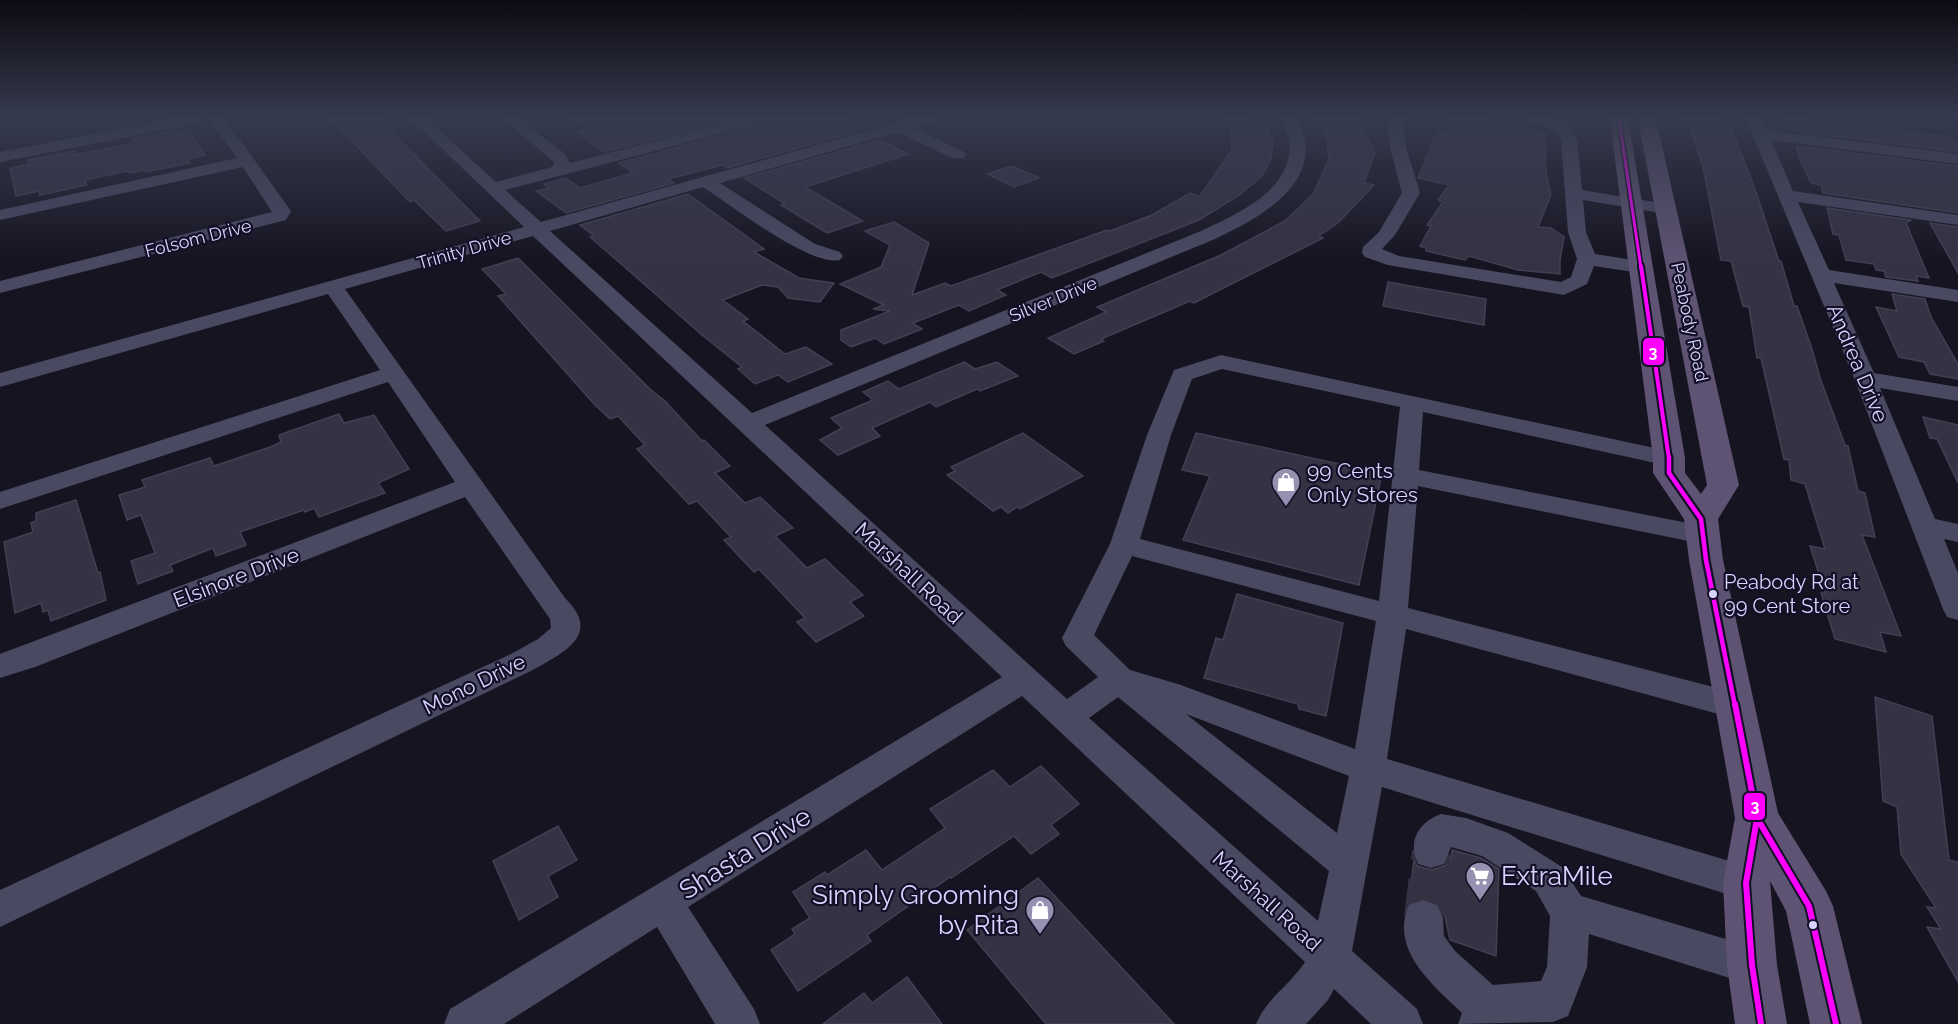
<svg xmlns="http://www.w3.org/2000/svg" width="1958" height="1024" font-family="Raleway,sans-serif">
	<rect width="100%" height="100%" fill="#161421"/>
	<!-- building -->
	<g fill="#343243" stroke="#433f54" stroke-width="1.5">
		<polygon points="331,119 379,119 480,221 446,231 414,200 410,202"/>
		<polygon points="574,119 735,119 604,152 577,132 590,129"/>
		<polygon points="770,119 840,119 862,130 727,168 722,165 668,179 674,183 566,213 536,191 549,188 544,184 566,178 580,188 633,173 619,163 766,124"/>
		<polygon points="1230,119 1248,119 1254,123 1265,124 1273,141 1271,159 1262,176 1238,196 1199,220 1052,278 1041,272 997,290 1006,295 969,311 959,305 913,323 922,329 884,344 875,338 851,347 841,340 841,330 890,311 873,309 884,305 840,284 881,267 890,245 865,231 894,222 929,243 912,295 945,283 951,286 1107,230 1110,231 1152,215 1190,193 1200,196 1232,150"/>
		<polygon points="1317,119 1353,119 1357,128 1363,128 1375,153 1364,183 1374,185 1339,222 1319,236 1323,238 1194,303 1190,301 1101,339 1104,341 1074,354 1048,338 1106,312 1097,307 1221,255 1285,221 1313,194 1329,159 1327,139"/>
		<polygon points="1451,119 1481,119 1545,133 1546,172 1551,195 1538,227 1551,228 1564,237 1560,260 1560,274 1518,270 1469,256 1465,260 1426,251 1426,248 1420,246 1431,226 1427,225 1443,202 1438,200 1449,185 1418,178 1437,131 1450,133"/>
		<polygon points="1687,119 1716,119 1717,126 1731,127 1756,192 1779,261 1781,261 1794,306 1797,306 1813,352 1820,378 1845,445 1848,446 1858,491 1865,493 1875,537 1862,535 1901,636 1880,632 1886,652 1835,639 1821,593 1825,593 1810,546 1825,549 1805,484 1791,480 1789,460 1784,459 1761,358 1757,358 1749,307 1743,306 1731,261 1721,260 1703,167"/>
		<polygon points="1789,119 1945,136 1958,140 1958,152 1793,131"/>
		<polygon points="189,130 205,155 188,159 190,163 146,172 145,170 129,173 128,171 85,180 87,185 40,195 39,191 16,196 10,168 29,164 28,160 74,151 75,155 134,143 132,139 173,131 174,133"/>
		<polygon points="880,140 908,154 805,187 863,221 827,233 781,205 785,204 744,178"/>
		<polygon points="1796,146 1958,166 1958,213 1823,193 1821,185 1811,183 1801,162"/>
		<polygon points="1012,166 1039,178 1014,187 987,174"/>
		<polygon points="688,194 764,249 754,252 799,278 834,283 820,302 788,298 778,287 762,285 723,300 748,319 743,321 785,354 806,347 832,364 788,382 778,375 755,384 738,369 742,367 702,335 619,262 590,237 594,236 580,225"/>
		<polygon points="1827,208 1911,220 1906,223 1929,278 1916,276 1918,281 1886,277 1884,271 1876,270 1874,264 1846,260 1839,235 1833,234"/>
		<polygon points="1930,223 1958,227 1958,273"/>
		<polygon points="518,258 651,390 665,401 702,441 704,440 730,466 715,473 745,503 760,497 793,528 775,536 807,568 825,559 863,595 850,602 864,616 816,642 797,622 805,618 759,569 754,572 724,540 731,537 697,501 689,504 637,449 645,445 618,416 610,419 595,405 498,296 506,294 482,269"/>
		<polygon points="1388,282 1486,299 1484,325 1383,306"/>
		<polygon points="1892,294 1925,299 1931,317 1958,364 1958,379 1930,374 1924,362 1899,357 1876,307 1897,311"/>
		<polygon points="964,362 975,369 997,362 1018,376 980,391 977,389 936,407 930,402 872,428 880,436 838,455 820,440 842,428 831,418 873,400 863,392 888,381 899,389"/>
		<polygon points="339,414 344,423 374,415 409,469 378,483 385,493 319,517 314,508 305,512 304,510 240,532 246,545 216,556 213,548 170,565 173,571 138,584 131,561 155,553 141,515 127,520 119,495 145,487 142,480 210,458 214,466 273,446 281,442 279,435"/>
		<polygon points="1923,417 1958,425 1958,483 1937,439 1930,438"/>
		<polygon points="1023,433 1083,476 1020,509 1017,507 1008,513 1001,507 993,511 947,475 955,471 951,467"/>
		<polygon points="1196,433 1382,473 1359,585 1183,540 1210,476 1182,470"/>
		<polygon points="76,500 98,573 100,572 106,600 51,621 48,610 43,612 41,603 15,613 4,542 33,532 31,523 36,521 36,513"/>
		<polygon points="1237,594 1343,623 1326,716 1299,709 1298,704 1204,678 1216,638 1223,640"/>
		<polygon points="1875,697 1932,716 1949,860 1958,862 1958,982 1927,927 1941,929 1927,907 1936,908 1901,854 1897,807 1883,801"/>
		<polygon points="1041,766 1079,804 1051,825 1059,834 1031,854 1014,836 951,878 950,877 867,935 871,941 798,991 771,950 795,934 792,929 810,918 793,892 825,872 827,875 866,850 882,870 945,828 930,809 993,770 1010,787"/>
		<polygon points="558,826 577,860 548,876 558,897 519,920 493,861"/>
		<polygon points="1452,850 1481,858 1499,869 1496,956 1450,940 1445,917 1438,903 1424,898 1409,902 1414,859 1417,866 1432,870 1446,865 1449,857 1451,858"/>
		<polygon points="1038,878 1174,1024 1046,1024 967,930"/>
		<polygon points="907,977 942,1024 823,1024 864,993 872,1003"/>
	</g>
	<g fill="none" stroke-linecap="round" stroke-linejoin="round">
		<!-- minor-tunnel -->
		<polyline stroke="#333142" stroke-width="38" stroke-dasharray="38 19" stroke-linecap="butt" points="1423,918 1431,852"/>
		<!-- minor -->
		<g fill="#4a4962" fill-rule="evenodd">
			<polygon points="171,119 201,119 193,124 0,162 0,152"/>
			<polygon points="209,119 225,119 291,211 286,220 0,293 0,281 272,212 243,167 0,220 0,210 237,158"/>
			<path d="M411,119H427L496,182L552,167L554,162L503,119H519L564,153L570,163L743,119H768L765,122L505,190L541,222L911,119H934L932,122L914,128L964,152L966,155L964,158H952L898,132L720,183L815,244L840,252L843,256L840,260C810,267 731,205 703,187L550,231L752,413L1201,231C1237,214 1295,189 1289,141C1288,134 1285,126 1282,119H1297C1300,126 1304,134 1305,141C1312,192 1252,221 1215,239L765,425L1067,699L1098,677L1066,646L1062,638L1110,544L1147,435L1174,370L1221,355L1678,453L1682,458L1678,463L1669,466L1423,412L1419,470L1703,526L1713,529L1717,535L1713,541L1703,544L1418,486L1408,608L1733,692L1745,696L1749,705L1745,714L1733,718L1406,629L1387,759L1746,866L1759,871L1765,883L1759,895L1746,900L1382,787L1352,951L1417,1009L1423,1024H1371L1334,989L1328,1000L1306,1024H1256C1266,999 1290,985 1305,962L1022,696L688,907L754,1009L760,1024H715L657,927L504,1024H444L450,1009L1002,677L533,236L345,289L565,598C602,634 565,652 533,670L0,927V890L511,654L538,639L551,628L550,619L465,497L35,667L0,678V654L455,482L388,382L0,509V492L380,370L328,294L0,387V373L524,227ZM1222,369L1400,407L1379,601L1140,539L1171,435L1192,379ZM1132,556L1376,621L1355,749L1178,684L1130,670L1094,635ZM1118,697L1329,871L1318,921L1089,718ZM1186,714L1349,776L1337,833Z"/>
			<polygon points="1393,119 1411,119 1403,126 1406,147 1420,193 1395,235 1382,249 1399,256 1561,282 1571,277 1577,259 1568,232 1561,140 1557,131 1533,122 1531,119 1552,119 1569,125 1577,140 1582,190 1667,204 1673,205 1676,209 1673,213 1667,214 1583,200 1586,232 1595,254 1640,261 1647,263 1650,267 1647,271 1640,273 1594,266 1587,284 1564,295 1388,265 1365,257 1362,253 1363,247 1379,232 1402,193 1390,147 1387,124"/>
			<polygon points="1746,119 1761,119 1766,130 1958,154 1958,164 1771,140 1793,191 1958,215 1958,225 1798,202 1829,270 1958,290 1958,302 1834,283 1874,373 1958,387 1958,401 1880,388 1935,519 1958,524 1958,542 1944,539 1958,573 1958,620 1947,617 1943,609 1854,378"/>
			<path d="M1441,814L1466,818L1508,833L1562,867L1581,896L1766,951L1772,965L1766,979L1752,985L1589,934L1587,967L1568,1016L1553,1022L1458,1024L1462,1013C1433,985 1389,950 1409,905L1423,900L1437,905L1443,918L1444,936L1455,951L1493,985L1541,981L1547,967L1550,916L1536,891L1482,856L1451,847L1444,864L1431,868L1418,864C1407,841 1419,822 1441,814Z"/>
		</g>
		<!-- major -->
		<polygon fill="#5e5373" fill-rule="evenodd" points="1610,119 1628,119 1685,458 1685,473 1701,494 1707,485 1638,119 1656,119 1739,485 1718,519 1723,560 1778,813 1826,891 1833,906 1862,1024 1810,1024 1786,911 1770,881 1777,965 1787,1024 1735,1024 1727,965 1723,883 1735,818 1689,560 1684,519 1653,473 1653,458"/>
		<!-- bus-1-far3 casing -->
		<g stroke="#130f26" stroke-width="6">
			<polyline id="bus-1-far3" points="1619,119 1641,268"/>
		</g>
		<!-- bus-1-far2 casing -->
		<g stroke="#130f26" stroke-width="8">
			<polyline id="bus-1-far2" points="1641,266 1669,459"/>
		</g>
		<!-- bus-1-far1 casing -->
		<g stroke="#130f26" stroke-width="9">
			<polyline id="bus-1-far1" points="1669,457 1669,473 1701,519 1706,560 1735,706"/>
		</g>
		<!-- bus-1 casing -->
		<g stroke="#130f26" stroke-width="10">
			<g id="bus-1">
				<polyline points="1735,704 1757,818 1809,906 1836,1024"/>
				<polyline points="1754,804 1757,818 1746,883 1752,965 1761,1024"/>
			</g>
		</g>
		<!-- bus-1-far3 -->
		<use href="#bus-1-far3" stroke="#f0f" stroke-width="3"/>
		<!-- bus-1-far2 -->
		<use href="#bus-1-far2" stroke="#f0f" stroke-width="4"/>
		<!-- bus-1-far1 -->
		<use href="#bus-1-far1" stroke="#f0f" stroke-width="4.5"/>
		<!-- bus-1 -->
		<use href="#bus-1" stroke="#f0f" stroke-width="6"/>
	</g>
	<!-- sky -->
	<linearGradient id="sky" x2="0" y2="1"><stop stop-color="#0c0b12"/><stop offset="0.45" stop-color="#363a4e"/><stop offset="1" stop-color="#363a4e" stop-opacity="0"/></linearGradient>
	<rect width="1958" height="262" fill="url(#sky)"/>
	<!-- icons -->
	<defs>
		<g id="shop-pin" transform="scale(1.5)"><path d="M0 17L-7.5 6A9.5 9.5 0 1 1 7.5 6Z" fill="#9591b1" stroke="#130f26"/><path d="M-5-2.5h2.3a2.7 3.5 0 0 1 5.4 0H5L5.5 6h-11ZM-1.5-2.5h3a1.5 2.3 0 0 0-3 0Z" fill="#fff"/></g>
		<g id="supermarket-pin" transform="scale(1.5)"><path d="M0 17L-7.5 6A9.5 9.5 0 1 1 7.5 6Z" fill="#9591b1" stroke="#130f26"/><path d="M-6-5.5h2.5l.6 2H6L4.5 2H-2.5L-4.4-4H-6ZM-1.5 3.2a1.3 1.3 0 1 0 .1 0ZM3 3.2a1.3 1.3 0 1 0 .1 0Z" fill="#fff"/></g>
	</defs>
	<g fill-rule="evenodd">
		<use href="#shop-pin" x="1286" y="482"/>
		<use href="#supermarket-pin" x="1480" y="876"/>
		<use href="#shop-pin" x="1040" y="910"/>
	</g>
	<!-- markers -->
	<g fill="#d9d4ff" stroke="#130f26" stroke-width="2">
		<circle cx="1713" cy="594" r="5"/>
		<circle cx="1813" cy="925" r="5"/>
	</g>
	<g text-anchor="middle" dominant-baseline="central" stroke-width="4.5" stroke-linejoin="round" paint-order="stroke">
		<!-- far-street labels -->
		<g font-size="18" fill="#d9d4ff" stroke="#130f26">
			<text transform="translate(198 238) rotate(-14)">Folsom Drive</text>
			<text transform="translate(464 250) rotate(-16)">Trinity Drive</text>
			<text transform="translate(1053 299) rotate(-22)">Silver Drive</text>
			<text transform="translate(1690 322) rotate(78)">Peabody Road</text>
		</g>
		<!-- bus labels -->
		<g font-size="20" fill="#d9d4ff" stroke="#130f26" text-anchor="start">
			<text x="1724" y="582">Peabody Rd at<tspan x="1724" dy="24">99 Cent Store</tspan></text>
		</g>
		<!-- street labels -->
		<g font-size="21" fill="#d9d4ff" stroke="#130f26">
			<text transform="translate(1858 363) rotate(67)">Andrea Drive</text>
			<text transform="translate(909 573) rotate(43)">Marshall Road</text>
			<text transform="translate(236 577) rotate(-21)">Elsinore Drive</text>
			<text transform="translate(474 684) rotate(-26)">Mono Drive</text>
			<text transform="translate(1267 901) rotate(42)">Marshall Road</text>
		</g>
		<!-- poi labels -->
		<g font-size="21" fill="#d9d4ff" stroke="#130f26" text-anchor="start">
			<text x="1307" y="470">99 Cents<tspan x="1307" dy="24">Only Stores</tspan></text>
		</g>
		<!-- near-street labels -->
		<g font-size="26" fill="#d9d4ff" stroke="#130f26">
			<text transform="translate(745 853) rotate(-32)">Shasta Drive</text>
		</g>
		<!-- near-poi labels -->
		<g font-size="26" fill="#d9d4ff" stroke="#130f26" text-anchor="start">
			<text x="1501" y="876">ExtraMile</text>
			<text x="1019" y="895" text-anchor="end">Simply Grooming<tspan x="1019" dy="30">by Rita</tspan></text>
		</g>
	</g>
	<g stroke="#130f26" stroke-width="2">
		<rect x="1642" y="337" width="23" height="29" rx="6" fill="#f0f"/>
		<rect x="1743" y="792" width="23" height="29" rx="6" fill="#f0f"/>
	</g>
	<g font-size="16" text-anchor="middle" font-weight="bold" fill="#fff">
		<text x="1653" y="358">3</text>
		<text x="1755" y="812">3</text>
	</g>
</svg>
